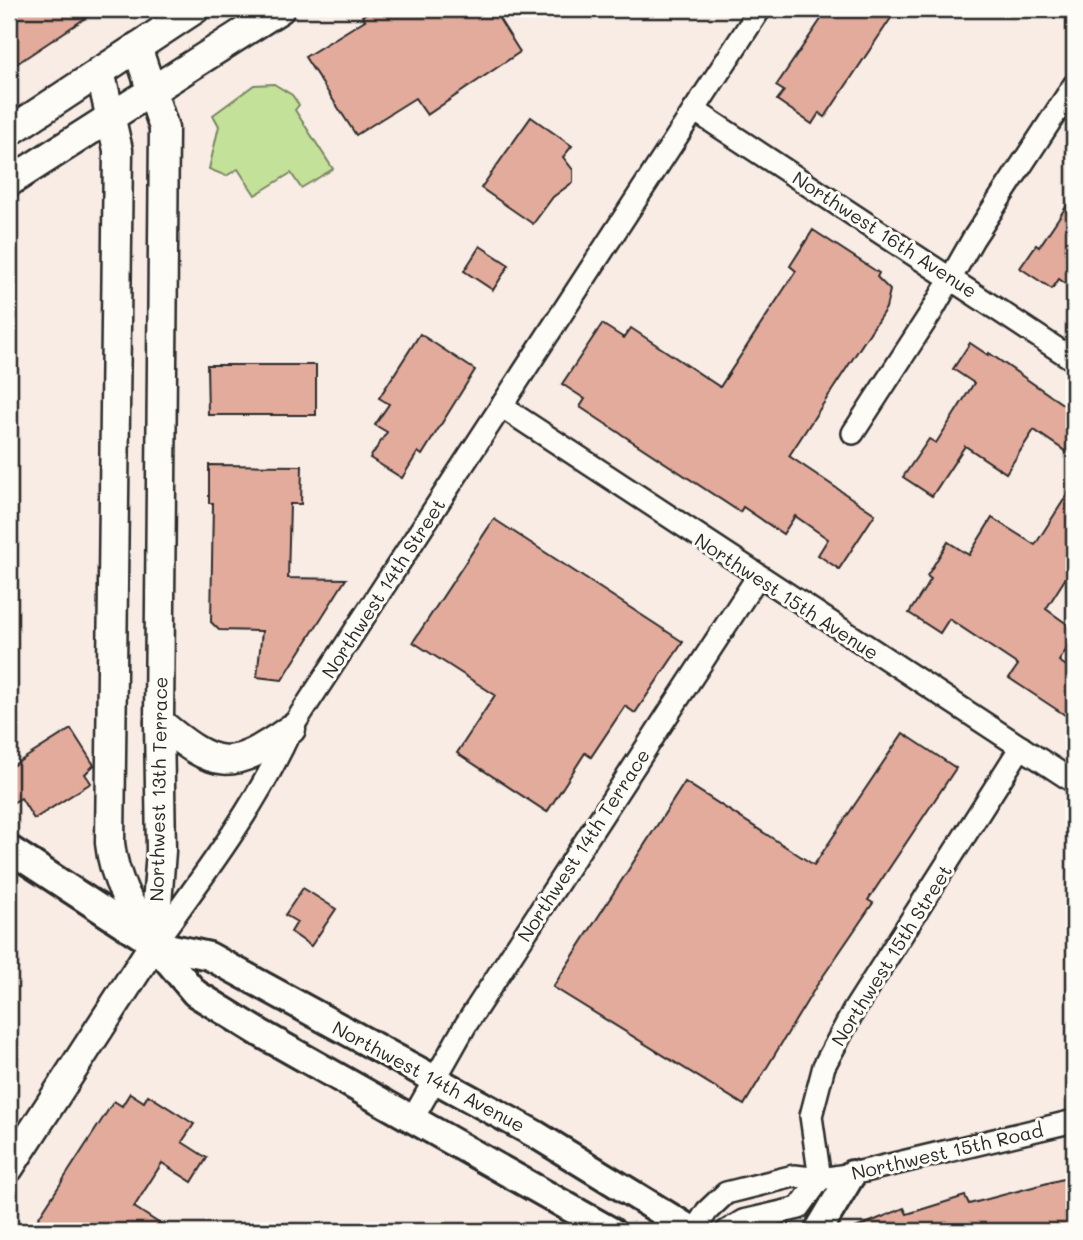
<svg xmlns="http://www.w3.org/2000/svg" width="1083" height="1240" font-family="Mali,sans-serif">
	<rect width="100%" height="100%" fill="#f8ece5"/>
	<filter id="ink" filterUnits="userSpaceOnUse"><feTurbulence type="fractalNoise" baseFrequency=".0143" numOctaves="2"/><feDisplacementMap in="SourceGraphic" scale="14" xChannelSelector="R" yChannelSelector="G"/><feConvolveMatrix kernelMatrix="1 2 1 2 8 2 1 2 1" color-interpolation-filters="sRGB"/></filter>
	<g filter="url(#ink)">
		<!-- green -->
		<polygon fill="#c4e199" stroke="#788662" stroke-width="2" points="274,84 292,95 299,105 295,110 333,169 301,188 291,173 255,195 238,169 226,176 209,169 219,126 213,115 254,85"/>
		<!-- building -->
		<g fill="#e3ab9c" stroke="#2b2b2b" stroke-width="2">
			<polygon points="9,9 99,9 9,69"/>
			<polygon points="373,9 493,9 520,52 427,115 415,98 356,135 305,57 365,20 362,16"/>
			<polygon points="828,9 897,9 825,117 819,113 812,124 777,100 784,91 776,86"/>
			<polygon points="531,117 572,146 563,157 573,170 573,182 553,197 533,224 481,188"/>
			<polygon points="1074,195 1074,290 1059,279 1052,289 1020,268 1036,245 1039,247"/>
			<polygon points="813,230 879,273 877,277 890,290 886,308 789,456 875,514 839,569 818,555 828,539 795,516 783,534 743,507 740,512 580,407 585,399 562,384 602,324 624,338 631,328 720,387 796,271 790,266"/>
			<polygon points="480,246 509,265 493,290 464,271"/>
			<polygon points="420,334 475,370 422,455 418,452 402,478 370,458 387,432 375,425 389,404 379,398"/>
			<polygon points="970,343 988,355 989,353 1074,412 1074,457 1034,430 1006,473 965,446 932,496 903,477 929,439 936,443 974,383 953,369"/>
			<polygon points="207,365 316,365 316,415 208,415"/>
			<polygon points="209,465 302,466 301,504 290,504 288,578 346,579 282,680 257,677 262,631 219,630 211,622 213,503 209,503"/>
			<polygon points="1074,484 1074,565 1046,609 1074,629 1074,638 1059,661 1074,671 1074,721 1009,678 1018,665 949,619 940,633 909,613 931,579 927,576 948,542 969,555 992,518 1035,545"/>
			<polygon points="494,519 683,642 635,713 625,706 591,757 585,753 547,812 457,753 495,695 413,642"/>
			<polygon points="71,729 94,765 85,774 91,783 34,819 21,798 9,805 9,768"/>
			<polygon points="903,733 956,768 868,900 873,903 817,985 744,1105 553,987 685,782 814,865"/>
			<polygon points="303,888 336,909 311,946 291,932 297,922 285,915"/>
			<polygon points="130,1093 144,1102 148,1095 194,1124 182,1142 207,1158 192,1182 162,1163 134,1207 171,1231 30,1231 114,1101 122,1106"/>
			<polygon points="1074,1176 1074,1231 848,1231 904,1208 907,1214 965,1196 969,1204"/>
		</g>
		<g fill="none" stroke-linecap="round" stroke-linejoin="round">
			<!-- minor casing -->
			<g stroke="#2b2b2b" stroke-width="26">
				<g id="minor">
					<polyline points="694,110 1074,360"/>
					<polyline points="501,406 1074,782"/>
					<polyline points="853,433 932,311 973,239 1074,85"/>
					<path d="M154,944C204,875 256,807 291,729L760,9"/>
					<polyline points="413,1118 465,1026 758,576"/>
					<polyline points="820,1179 811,1116 824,1066 854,1010 1021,747"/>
					<polyline points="694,1231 707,1211 726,1193 794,1176 820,1179 852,1174 1074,1121"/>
					<polyline points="727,1231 743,1221 799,1208 820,1179"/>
				</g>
			</g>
			<!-- tertiary casing -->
			<g stroke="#2b2b2b" stroke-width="32">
				<g id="tertiary">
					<polyline points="9,849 154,944 195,993 260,1033 611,1231"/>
					<polyline points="154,944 209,956 535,1134 693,1231"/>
					<polyline points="818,1231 852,1174"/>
				</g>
			</g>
			<!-- secondary casing -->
			<g stroke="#2b2b2b" stroke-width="33">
				<g id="secondary">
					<path d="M100,71L118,150L110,843C114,882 134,912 154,944"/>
					<polyline points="9,132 195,9"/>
					<polyline points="9,182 280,9"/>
					<path d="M159,722C216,770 231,772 291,729"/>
					<polyline points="9,1168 154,944 161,851 159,722 164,128 137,47"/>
				</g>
			</g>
			<!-- minor -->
			<use href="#minor" stroke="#fdfcf7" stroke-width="21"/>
			<!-- tertiary -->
			<use href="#tertiary" stroke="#fdfcf7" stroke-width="26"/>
			<!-- secondary -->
			<use href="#secondary" stroke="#fdfcf7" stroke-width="28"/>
		</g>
	</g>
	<g text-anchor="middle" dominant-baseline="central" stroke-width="6" stroke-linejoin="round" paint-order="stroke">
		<!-- street labels -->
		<g font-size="19" fill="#2b2b2b" stroke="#fdfcf7">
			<text transform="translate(885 234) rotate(33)">Northwest 16th Avenue</text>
			<text transform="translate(383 588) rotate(-57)">Northwest 14th Street</text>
			<text transform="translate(787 596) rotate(33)">Northwest 15th Avenue</text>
			<text transform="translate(158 789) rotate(-89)">Northwest 13th Terrace</text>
			<text transform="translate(583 845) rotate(-57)">Northwest 14th Terrace</text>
			<text transform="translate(891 955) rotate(-58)">Northwest 15th Street</text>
			<text transform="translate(429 1076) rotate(28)">Northwest 14th Avenue</text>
			<text transform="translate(947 1151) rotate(-13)">Northwest 15th Road</text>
		</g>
	</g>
	<!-- margin -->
	<rect width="1083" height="1240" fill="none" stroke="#fdfcf7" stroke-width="35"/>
	<rect x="18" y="18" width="1048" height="1205" fill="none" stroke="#2b2b2b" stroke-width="2.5" filter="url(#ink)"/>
</svg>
